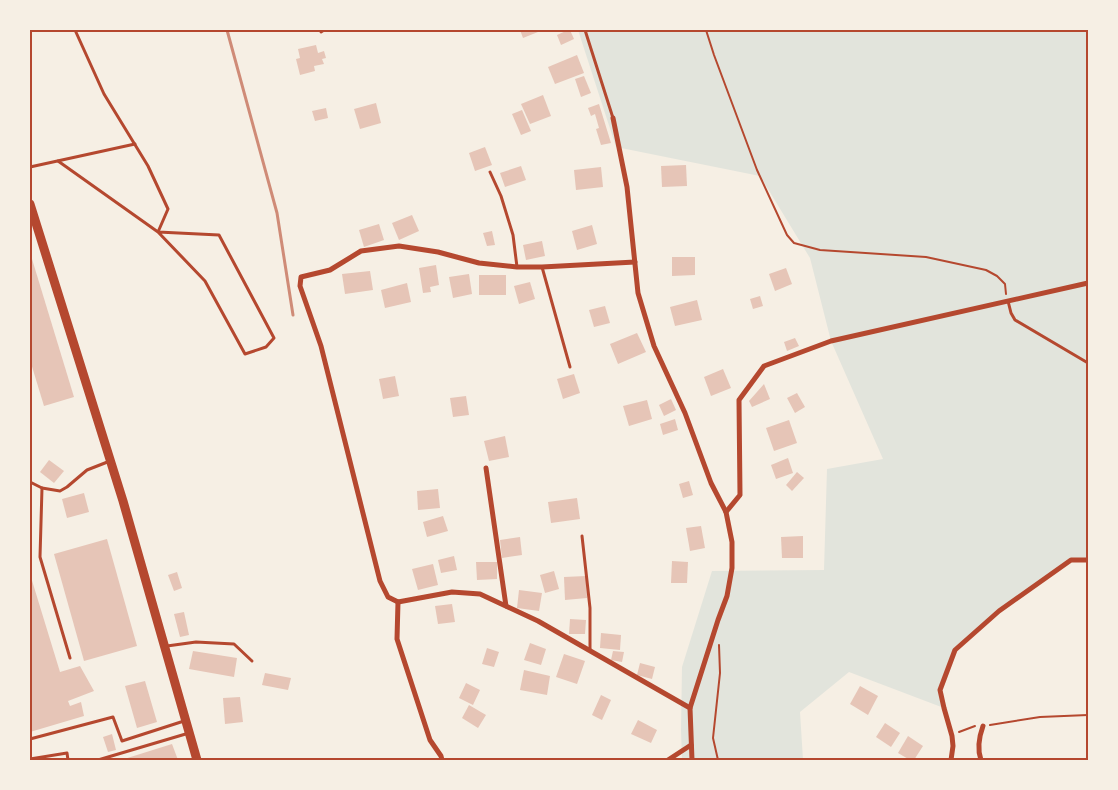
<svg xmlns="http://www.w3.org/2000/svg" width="1118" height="790" font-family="'PT Sans Narrow',sans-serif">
	<rect width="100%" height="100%" fill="#f6efe4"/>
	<!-- green -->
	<polygon fill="#e2e4dc" points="578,30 1088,30 1088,560 1071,560 999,611 955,650 940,690 944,708 849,672 800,712 803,760 682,760 681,730 682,667 712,571 824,570 827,469 883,459 831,341 810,258 760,176 616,147"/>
	<!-- building -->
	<g fill="#e6c5b7">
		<polygon points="520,30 543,30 523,38"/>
		<polygon points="568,30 570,30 574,39 561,45 557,35"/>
		<polygon points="316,45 318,53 324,51 326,58 322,59 324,64 314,66 315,71 300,75 296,59 300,58 298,49"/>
		<polygon points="577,55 584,73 555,84 548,67"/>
		<polygon points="584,76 591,93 581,97 575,79"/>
		<polygon points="543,95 551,116 530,124 521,104"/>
		<polygon points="376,103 381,123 360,129 354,109"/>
		<polygon points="599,104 611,143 601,145 596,129 599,128 595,114 591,116 588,108"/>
		<polygon points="326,108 328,118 315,121 312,111"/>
		<polygon points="522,110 531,131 521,135 512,114"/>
		<polygon points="485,147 492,165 475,171 469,153"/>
		<polygon points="686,165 687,186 662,187 661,166"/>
		<polygon points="521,166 526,180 505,187 500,173"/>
		<polygon points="601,167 603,187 576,190 574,170"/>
		<polygon points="412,215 419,231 399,240 392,223"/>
		<polygon points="379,224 384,240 364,247 359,230"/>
		<polygon points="592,225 597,244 577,250 572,231"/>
		<polygon points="492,231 495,245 487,246 483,233"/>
		<polygon points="542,241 545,256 526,260 523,245"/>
		<polygon points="672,257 695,257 695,275 672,276"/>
		<polygon points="30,259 32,259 74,397 44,406 30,360"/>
		<polygon points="436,265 439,285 430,287 431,292 423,293 419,268"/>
		<polygon points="786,268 792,284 775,291 769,274"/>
		<polygon points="370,271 373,290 345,294 342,274"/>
		<polygon points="469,274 472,294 453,298 449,277"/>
		<rect x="479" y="275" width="27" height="20"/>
		<polygon points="530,282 535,299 519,304 514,286"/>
		<polygon points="407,283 411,302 385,308 381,290"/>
		<polygon points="760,296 763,306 753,309 750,299"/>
		<polygon points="697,300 702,320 675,326 670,307"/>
		<polygon points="605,306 610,323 594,327 589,310"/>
		<polygon points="637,333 646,352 618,364 610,344"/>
		<polygon points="795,338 799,346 787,351 784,342"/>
		<polygon points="723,369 731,388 711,396 704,377"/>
		<polygon points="574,374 580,393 563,399 557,379"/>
		<polygon points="395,376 399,396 383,399 379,379"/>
		<polygon points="764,384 770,399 752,407 749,401"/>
		<polygon points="797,393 805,407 795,413 787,398"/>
		<polygon points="466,396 469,415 453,417 450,398"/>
		<polygon points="671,399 676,410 664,416 659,405"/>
		<polygon points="647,400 652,419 629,426 623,406"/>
		<polygon points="675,419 678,430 663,435 660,424"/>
		<polygon points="789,420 797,443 774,451 766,428"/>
		<polygon points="505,436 509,457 489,461 484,441"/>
		<polygon points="788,458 793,473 776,479 771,465"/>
		<polygon points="49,460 64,471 54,483 40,472"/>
		<polygon points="797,472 804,478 792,491 786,485"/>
		<polygon points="689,481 693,495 683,498 679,484"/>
		<polygon points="438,489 440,508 418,510 417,491"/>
		<polygon points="84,493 89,512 67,518 62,499"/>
		<polygon points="577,498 580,519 551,523 548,502"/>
		<polygon points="443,516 448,531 427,537 423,522"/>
		<polygon points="701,526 705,548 690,551 686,528"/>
		<polygon points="803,536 803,558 782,558 781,537"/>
		<polygon points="520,537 522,555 502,558 500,540"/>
		<polygon points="107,539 137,646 84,661 54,554"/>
		<polygon points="454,556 457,570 441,573 438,560"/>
		<polygon points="672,561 688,562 687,583 671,583"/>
		<polygon points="476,562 497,562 497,579 477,580"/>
		<polygon points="433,564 438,585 418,590 412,569"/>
		<polygon points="554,571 559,589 545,593 540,575"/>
		<polygon points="177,572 182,588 174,591 168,575"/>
		<polygon points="30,574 60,672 80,666 94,691 68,701 70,706 81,702 84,716 30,732"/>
		<polygon points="586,576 587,598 565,600 564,577"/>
		<polygon points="519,590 542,593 539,611 517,608"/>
		<polygon points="452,604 455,622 438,624 435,606"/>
		<polygon points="184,612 189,635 180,637 174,614"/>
		<polygon points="570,619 586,620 585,634 569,634"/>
		<polygon points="601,633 621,635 620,650 600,648"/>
		<polygon points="530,643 546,649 541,665 524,660"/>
		<polygon points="487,648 499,652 494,667 482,664"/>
		<polygon points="193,651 237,658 234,677 189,669"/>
		<polygon points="613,651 624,652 622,662 611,660"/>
		<polygon points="564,654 585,661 577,684 556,677"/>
		<polygon points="640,663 655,667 652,679 637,675"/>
		<polygon points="524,670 550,676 547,695 520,690"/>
		<polygon points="265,673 291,678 288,690 262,685"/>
		<polygon points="145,681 157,722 137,728 125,686"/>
		<polygon points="466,683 480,690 473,705 459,698"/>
		<polygon points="860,686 878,696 868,715 850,704"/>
		<polygon points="601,695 611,700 602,720 592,715"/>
		<polygon points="240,697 243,722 225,724 223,698"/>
		<polygon points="469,705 486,715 478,728 462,718"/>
		<polygon points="638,720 657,730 651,743 631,734"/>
		<polygon points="885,723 900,733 891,747 876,737"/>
		<polygon points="112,734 116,750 108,752 103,737"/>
		<polygon points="908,736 923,746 914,760 910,760 898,753"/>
		<polygon points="172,744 178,760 121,760"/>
	</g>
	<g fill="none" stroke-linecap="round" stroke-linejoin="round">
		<!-- path -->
		<g stroke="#b5482f" stroke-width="2">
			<polyline points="706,30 714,55 757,170 787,235 794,243 820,250 926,257 986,270 997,276 1005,284 1006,294"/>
			<polyline points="990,725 1040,717 1088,715"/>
			<polyline points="959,732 975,726"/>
			<polyline points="718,760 713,738 720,673 719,645"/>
		</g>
		<!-- service -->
		<g stroke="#b5482f" stroke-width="3">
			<polyline points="585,30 613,118"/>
			<polyline points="321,32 324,30"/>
			<polyline points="58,161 158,232 205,281 245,354 266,347 274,338 219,235 158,232 168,209 148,166 104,94 75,30"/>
			<polyline points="30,167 135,144"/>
			<polyline points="490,172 501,196 513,235 517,267"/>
			<polyline points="542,267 570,367"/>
			<polyline points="1008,301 1011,313 1015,320 1088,363"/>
			<polyline points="30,482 42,488 60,491 67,487 87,470 110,461"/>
			<polyline points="42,488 40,557 70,658"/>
			<polyline points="582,536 590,608 590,650"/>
			<polyline points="167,646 196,642 234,644 252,661"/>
			<polyline points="30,739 113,717 122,741 184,721"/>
			<polyline points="30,759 67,753 68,760"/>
			<polyline points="98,760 189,733"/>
		</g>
		<!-- minor -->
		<g stroke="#b5482f" stroke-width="5">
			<polyline points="613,118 627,187 638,293 654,346 685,413 711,483 726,512 732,542 732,568 727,596 718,620 690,708"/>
			<polyline points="635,262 542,267 517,267 479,263 438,252 399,246 361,251 330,270 301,277 300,286 321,346 380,581 388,597 398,602 452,592 480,594 538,621 690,708 692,760"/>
			<polyline points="486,468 506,606"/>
			<polyline points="726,512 740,495 739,400 764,366 831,341 1088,283"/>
			<polyline points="398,602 397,639 430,740 441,756 442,760"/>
			<polyline points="668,760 691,745"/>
			<polyline points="951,760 953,746 952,736 944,708 940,690 955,650 999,611 1071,560 1088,560"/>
			<path d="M981,760C977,749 979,737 983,726"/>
		</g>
		<!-- secondary -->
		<polyline stroke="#b5482f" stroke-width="9" points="30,204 123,501 197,760"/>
		<!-- rail -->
		<polyline stroke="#cf8b77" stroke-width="3" points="227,30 277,213 293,315"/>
	</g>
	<!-- border -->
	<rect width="1118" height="790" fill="none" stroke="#f6efe4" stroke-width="62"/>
	<rect x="31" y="31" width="1056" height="728" fill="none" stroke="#b5482f" stroke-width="2"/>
</svg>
